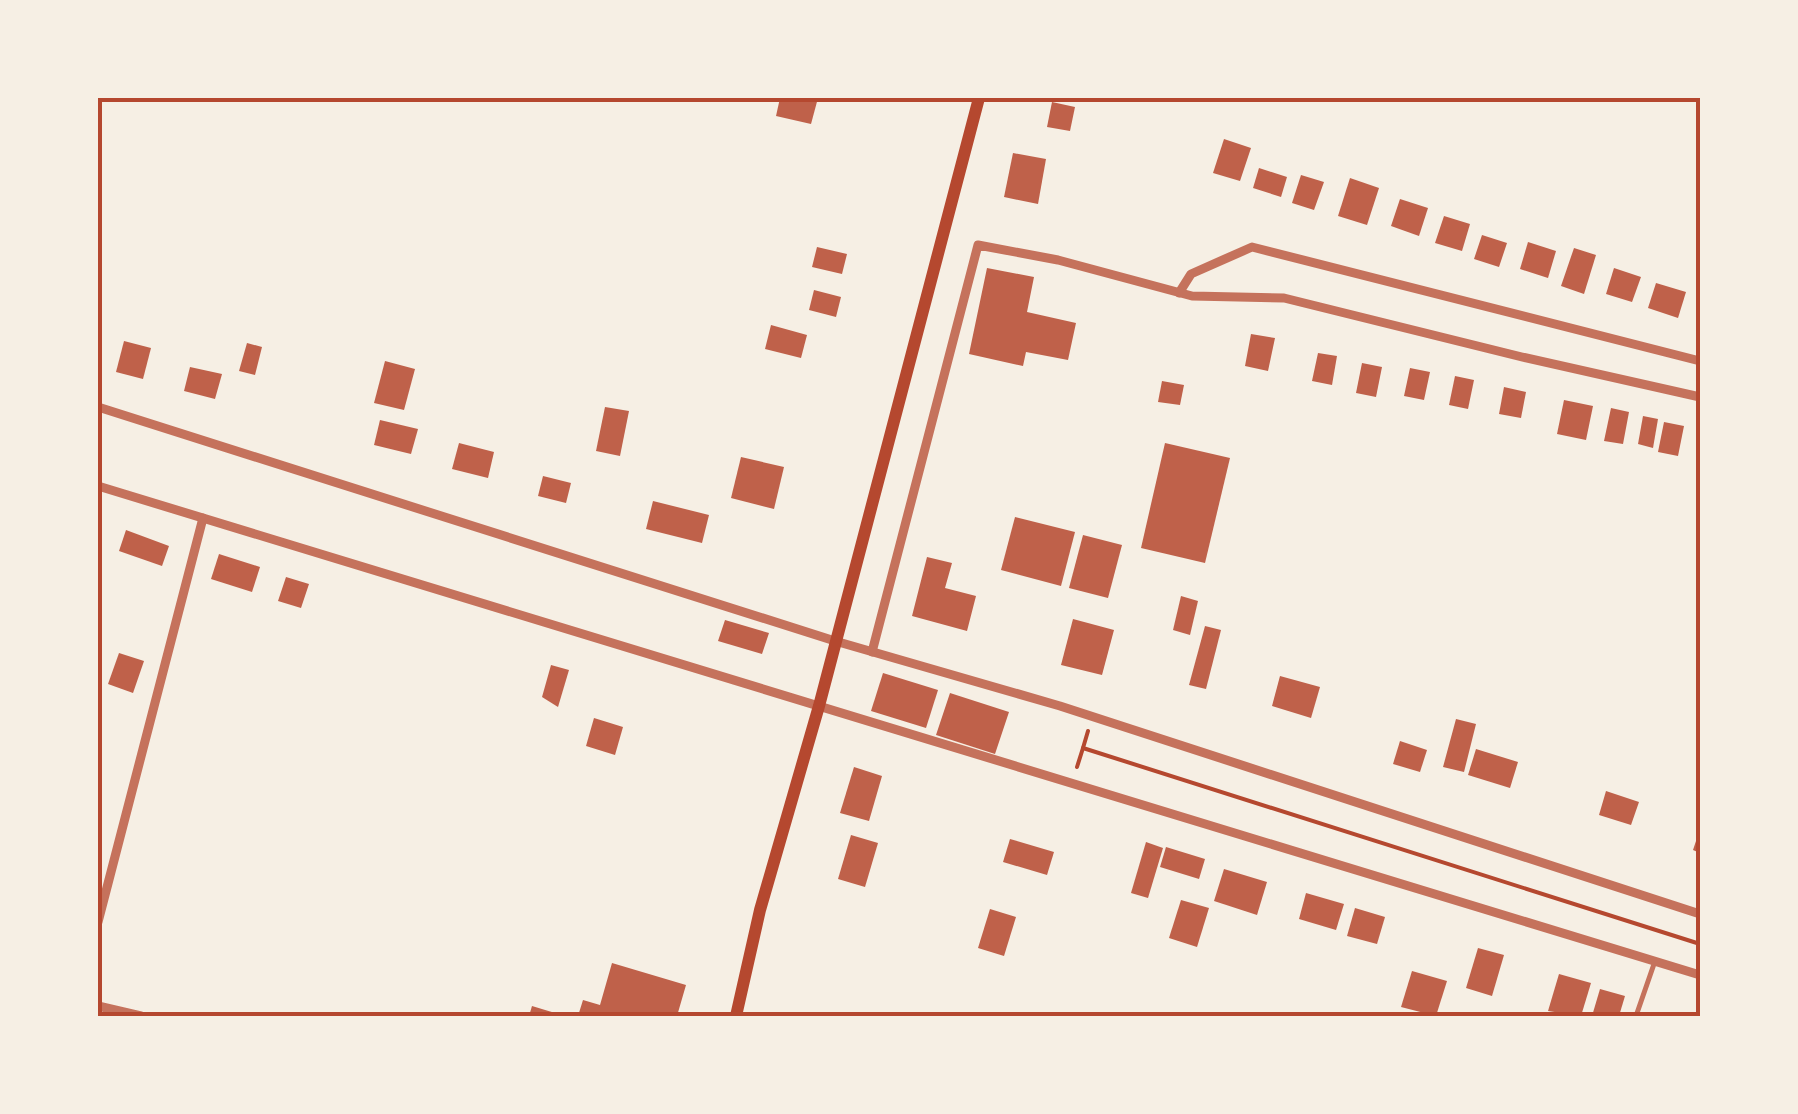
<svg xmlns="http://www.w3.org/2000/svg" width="1798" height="1114" font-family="'Times New Roman',serif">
	<rect width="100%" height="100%" fill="#f6efe4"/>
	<!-- building -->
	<g fill="#bf614a">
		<polygon points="780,98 818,98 811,124 776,116"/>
		<polygon points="1052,102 1075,107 1070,131 1047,127"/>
		<polygon points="1224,139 1251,148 1240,181 1213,173"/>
		<polygon points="1013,153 1046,159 1038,204 1004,197"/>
		<polygon points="1259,168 1287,177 1281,197 1253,188"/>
		<polygon points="1301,175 1324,182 1314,210 1292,203"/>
		<polygon points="1350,178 1379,188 1367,225 1338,216"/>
		<polygon points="1400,199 1428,208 1419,236 1391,226"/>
		<polygon points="1444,216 1470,224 1462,251 1435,243"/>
		<polygon points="1482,235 1507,243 1499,267 1474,259"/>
		<polygon points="1528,242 1556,251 1548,278 1520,269"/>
		<polygon points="817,247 847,254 842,274 812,267"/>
		<polygon points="1574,248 1596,255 1584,294 1561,286"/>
		<polygon points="987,268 1034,277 1027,312 1076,323 1068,360 1026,352 1023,366 969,354"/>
		<polygon points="1614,268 1641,277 1632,302 1606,294"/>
		<polygon points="1656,283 1686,292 1678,318 1648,308"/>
		<polygon points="814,290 841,297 836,317 809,310"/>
		<polygon points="771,325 807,335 801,358 765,349"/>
		<polygon points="1251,334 1275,338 1268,371 1245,366"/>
		<polygon points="124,341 151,348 143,379 116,372"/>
		<polygon points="247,343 262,347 255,375 239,371"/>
		<polygon points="1318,353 1337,356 1332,385 1312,381"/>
		<polygon points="385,361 415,369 404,410 374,403"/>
		<polygon points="1362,363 1382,367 1376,397 1356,393"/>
		<polygon points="190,367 222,374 215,399 184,391"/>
		<polygon points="1410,368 1430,372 1424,400 1404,396"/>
		<polygon points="1455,376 1474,380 1468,409 1449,405"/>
		<polygon points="1162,381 1184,385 1180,405 1158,402"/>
		<polygon points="1504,387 1526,392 1521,418 1499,414"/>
		<polygon points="1564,400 1593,406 1586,440 1557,434"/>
		<polygon points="605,407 629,411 620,456 596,451"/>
		<polygon points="1611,408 1629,412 1623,444 1604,441"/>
		<polygon points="1643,416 1658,419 1653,448 1638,444"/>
		<polygon points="380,420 418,429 411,454 374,445"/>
		<polygon points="1664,422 1684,426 1678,456 1658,452"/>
		<polygon points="459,443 494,452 488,478 452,469"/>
		<polygon points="1165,443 1230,458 1205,563 1141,548"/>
		<polygon points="741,457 784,467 774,509 731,498"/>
		<polygon points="543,476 571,483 566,503 538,496"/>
		<polygon points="653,501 709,515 702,543 646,529"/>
		<polygon points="1015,517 1075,532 1061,586 1001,570"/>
		<polygon points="126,530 169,546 162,566 119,551"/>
		<polygon points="1083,535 1122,545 1108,598 1069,588"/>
		<polygon points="219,554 260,567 252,592 211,579"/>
		<polygon points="927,557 952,563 945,588 976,596 967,631 912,616"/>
		<polygon points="286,577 309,584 301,608 278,601"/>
		<polygon points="1181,596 1198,601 1190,635 1173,630"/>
		<polygon points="1073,619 1114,630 1102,675 1061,665"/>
		<polygon points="725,620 769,633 762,654 718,641"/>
		<polygon points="1205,626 1221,630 1206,689 1189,685"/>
		<polygon points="119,653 144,661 133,693 108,684"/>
		<polygon points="551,665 569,670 558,707 542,697"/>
		<polygon points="883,673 938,690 926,728 871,711"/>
		<polygon points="1280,676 1320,687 1311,718 1272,706"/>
		<polygon points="950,693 1009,712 995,754 936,735"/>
		<polygon points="594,718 623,727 615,755 586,746"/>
		<polygon points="1456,719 1476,724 1464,772 1443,767"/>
		<polygon points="1400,741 1427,750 1420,772 1393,764"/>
		<polygon points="1476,749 1518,762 1510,788 1468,775"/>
		<polygon points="854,767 882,776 869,821 840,813"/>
		<polygon points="1606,791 1639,802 1631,825 1599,815"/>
		<polygon points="1700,829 1700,853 1693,850"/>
		<polygon points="851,835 878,843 865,887 838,879"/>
		<polygon points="1010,839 1054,852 1047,875 1003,862"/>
		<polygon points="1146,842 1163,848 1148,898 1131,893"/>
		<polygon points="1166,847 1205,859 1199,879 1160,867"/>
		<polygon points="1224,869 1267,882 1257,915 1214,901"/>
		<polygon points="1306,893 1344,904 1336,930 1299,919"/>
		<polygon points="1181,900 1209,908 1197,947 1169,938"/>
		<polygon points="1355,908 1385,917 1377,944 1347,936"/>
		<polygon points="990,909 1016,917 1004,956 978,948"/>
		<polygon points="1478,948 1504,955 1492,996 1466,988"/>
		<polygon points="612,963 686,985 677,1016 658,1013 657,1016 578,1016 583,1000 600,1005"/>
		<polygon points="1412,971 1447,981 1436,1016 1401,1007"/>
		<polygon points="1559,974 1591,983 1581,1016 1548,1011"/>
		<polygon points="1600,989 1625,996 1619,1016 1592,1016"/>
		<polygon points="532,1006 565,1016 529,1016"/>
	</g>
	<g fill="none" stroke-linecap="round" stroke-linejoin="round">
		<!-- path -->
		<g stroke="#b5482f" stroke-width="4">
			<polyline points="1088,731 1083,748 1700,944"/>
			<polyline points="1077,767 1083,748"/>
		</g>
		<!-- service -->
		<polyline stroke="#c5725c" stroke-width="5" points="1636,1016 1654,964"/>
		<!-- minor -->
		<g stroke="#c5725c" stroke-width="9">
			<polyline points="1179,293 1191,274 1252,247 1700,361"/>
			<polyline points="98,407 835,641 1060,706 1700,914"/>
			<polyline points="98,486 1700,975"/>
			<polyline points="872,652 978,245 1058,260 1192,296 1284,298 1522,357 1700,397"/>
			<polyline points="98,922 203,518"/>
			<polyline points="98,1006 141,1016"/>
		</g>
		<!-- secondary -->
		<polyline stroke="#b5482f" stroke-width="12" points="736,1016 760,910 819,706 979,98"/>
	</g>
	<!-- border -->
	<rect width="1798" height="1114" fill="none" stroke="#f6efe4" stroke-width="200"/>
	<rect x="100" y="100" width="1598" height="914" fill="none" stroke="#b5482f" stroke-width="4"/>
</svg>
